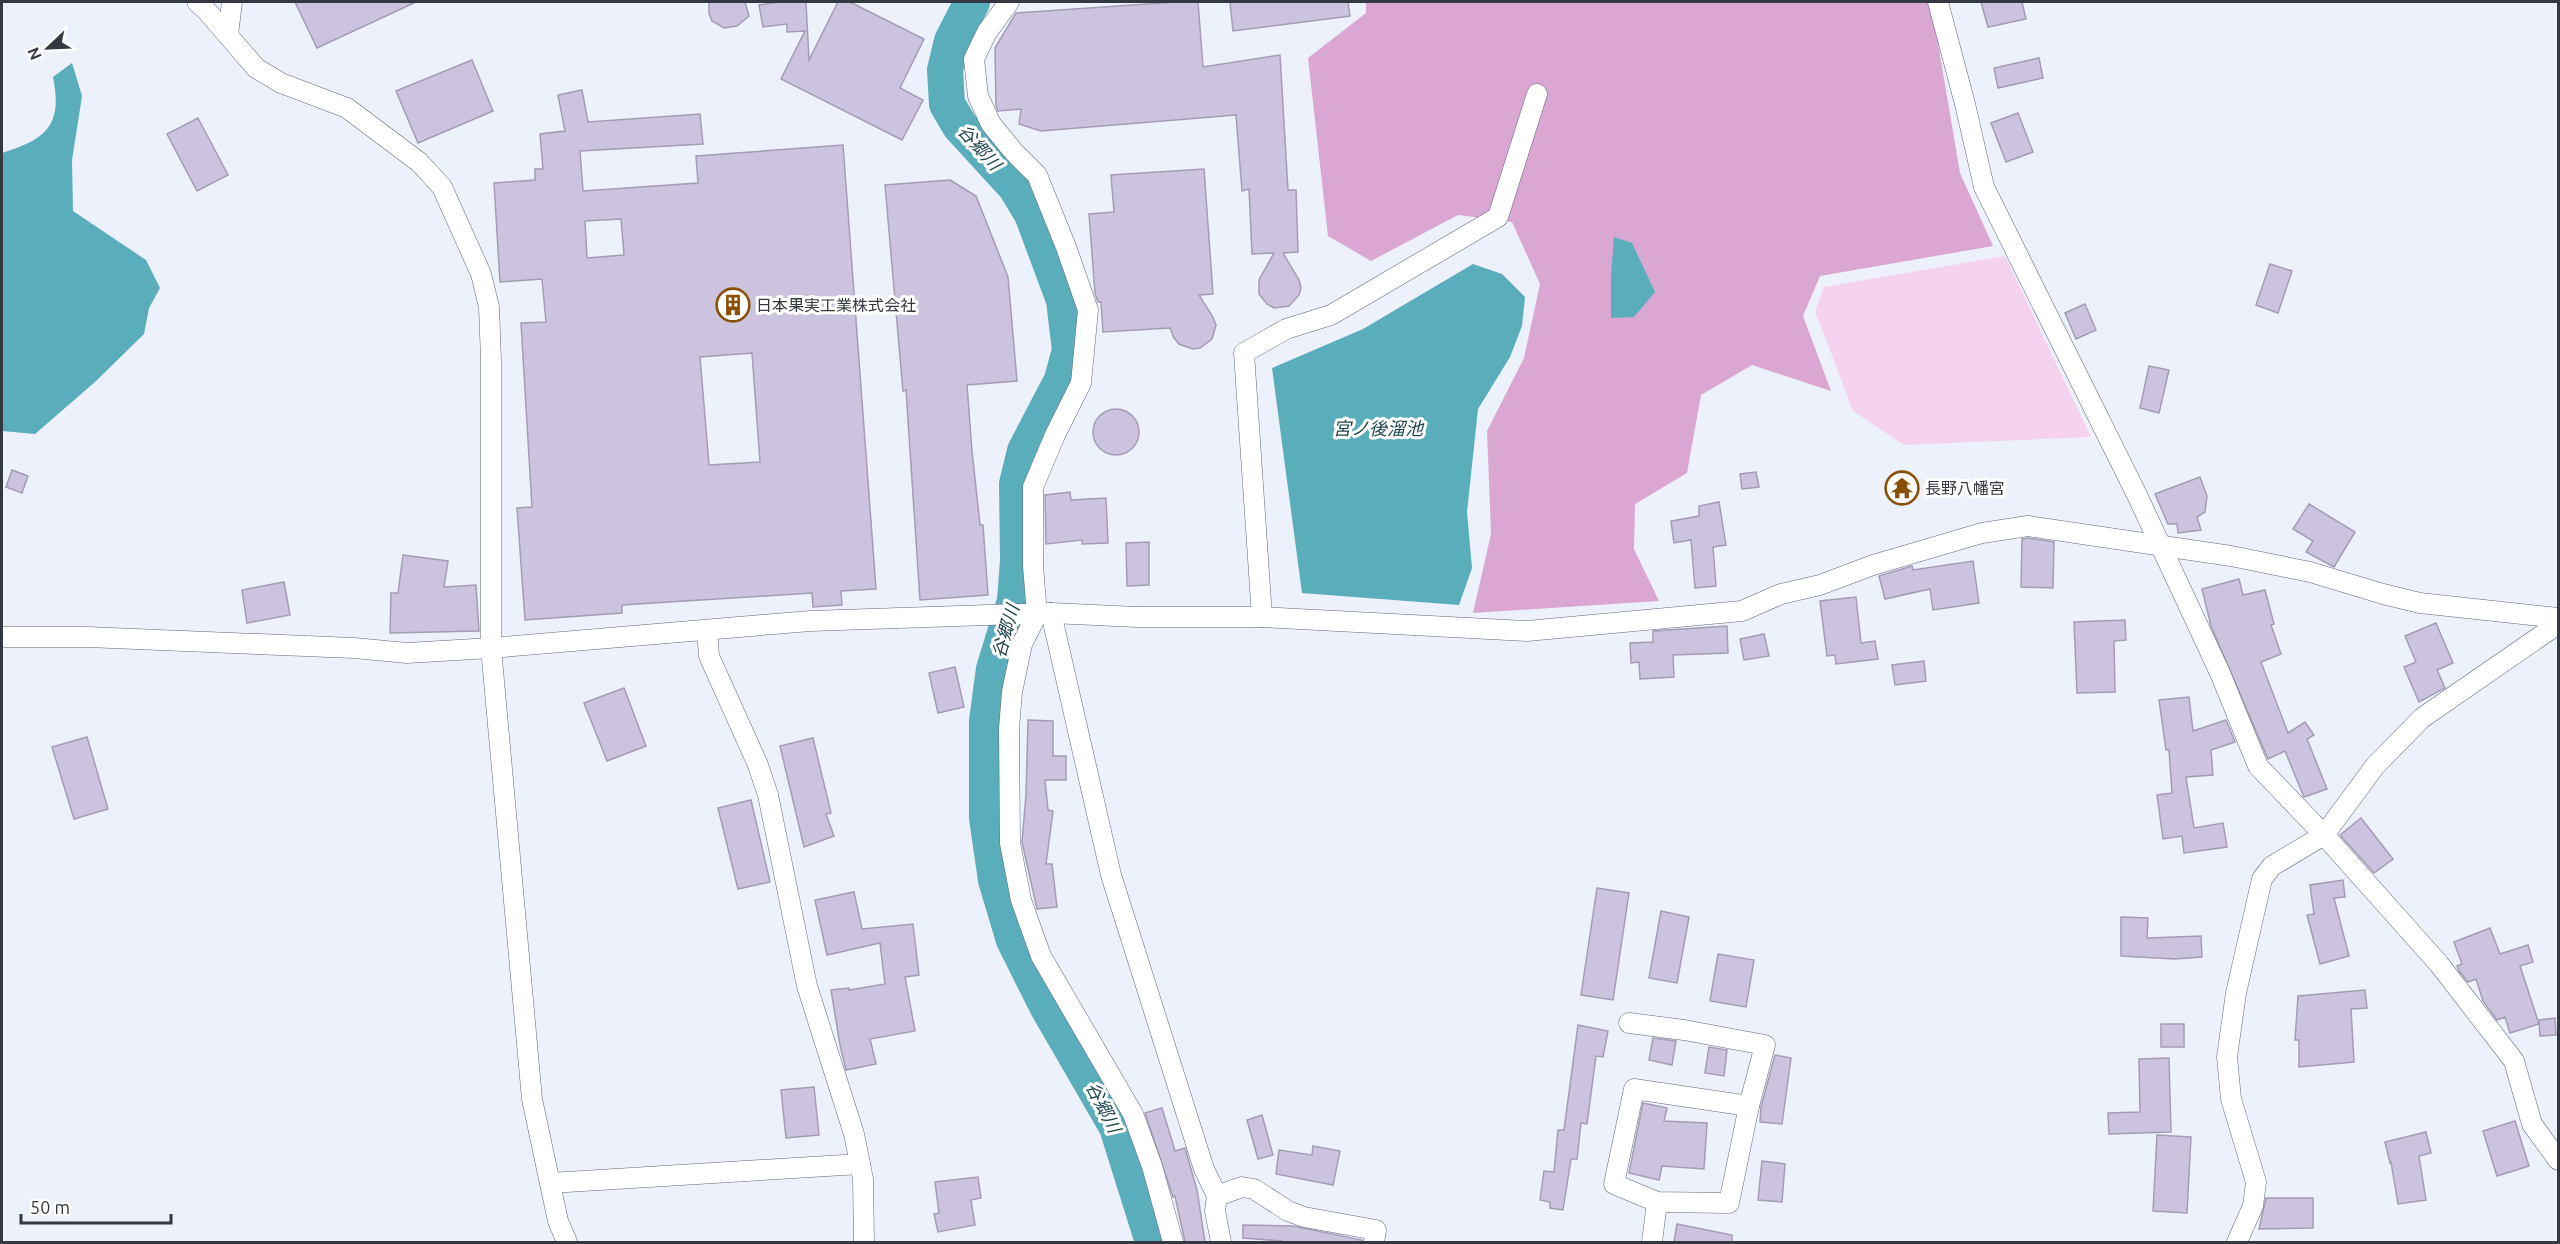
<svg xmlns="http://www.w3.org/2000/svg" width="2560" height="1244" font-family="Ubuntu,'Noto Sans JP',sans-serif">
	<rect width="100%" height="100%" fill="#edf1fb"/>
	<!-- green -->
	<polygon fill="#f5d3f0" points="2005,256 2091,437 1904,445 1853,411 1815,311 1824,287"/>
	<!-- forest -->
	<polygon fill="#daa7d3" points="1366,2 1931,2 1960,173 1993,246 1820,276 1803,316 1831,391 1752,365 1701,395 1687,473 1635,504 1634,549 1659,601 1473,613 1491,534 1487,431 1524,358 1540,284 1512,222 1458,215 1371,261 1328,236 1308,58 1366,13"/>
	<!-- water -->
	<g fill="#5aadba">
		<path d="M72,63L82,96L72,160L73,211L146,260L160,288L149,308L144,334L95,382L35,434L2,431V153C46,139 63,126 53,77Z"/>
		<polygon points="1614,237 1632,243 1655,292 1634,317 1611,318 1611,275"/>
		<polygon points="1473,264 1502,274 1525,297 1522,326 1510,357 1478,409 1467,512 1472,568 1459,605 1302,593 1272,368 1363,329"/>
	</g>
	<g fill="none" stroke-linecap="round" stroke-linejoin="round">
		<!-- river -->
		<polyline stroke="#5aadba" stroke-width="36" points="972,2 952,41 945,70 947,104 960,126 1015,186 1032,214 1064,300 1070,350 1062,380 1025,451 1017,484 1018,560 1015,601 994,669 987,721 987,818 996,880 1014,940 1047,1006 1117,1127 1153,1242"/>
	</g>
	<!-- building -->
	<g fill="#ccc4de" stroke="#a49cb4" stroke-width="1.5" fill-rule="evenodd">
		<polygon points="295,2 416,2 317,48"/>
		<polygon points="709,2 745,2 749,16 737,26 724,28 712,21 709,13"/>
		<polygon points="779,2 806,2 809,60 838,2 850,2 924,39 900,88 923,100 902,140 781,79 805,31 787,32 787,24 763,27 759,5"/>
		<polygon points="1176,2 1198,2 1203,67 1280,55 1288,190 1296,190 1298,252 1283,253 1299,280 1301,288 1299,295 1289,306 1274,308 1267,304 1259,294 1259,280 1274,253 1252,254 1249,189 1242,191 1236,115 1041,131 1019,124 1021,109 998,111 996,106 995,48 1016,13"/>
		<polygon points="1230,2 1348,2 1350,16 1233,31"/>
		<polygon points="1981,2 2022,2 2026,19 1988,27"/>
		<polygon points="2039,58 2043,78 1998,88 1994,68"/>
		<polygon points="472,60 493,111 418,143 396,91"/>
		<path d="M582,90L588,122L700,114L703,144L580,151L583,191L698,183L696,156L843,145L876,589L841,591L842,605L813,607L812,593L622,605V613L525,620L517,508L532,507L521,323L546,322L542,279L500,282L494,183L535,180V169H543L540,134L565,131L558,95ZM621,219L624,255L587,258L585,221ZM752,353L760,462L709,465L700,357Z"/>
		<polygon points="2018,113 2033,152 2006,162 1991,123"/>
		<polygon points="198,118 228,175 197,191 167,134"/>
		<polygon points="1204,169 1213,294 1199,295 1213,317 1216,325 1212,339 1200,348 1193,349 1179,344 1174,338 1170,328 1103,332 1101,302 1098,302 1095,293 1089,214 1114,212 1111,175"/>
		<polygon points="950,180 976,196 1008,277 1017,381 967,385 972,451 980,525 983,525 988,595 920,600 906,390 903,391 885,185"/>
		<polygon points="2270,264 2292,271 2278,313 2256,305"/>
		<polygon points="2085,304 2096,330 2076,339 2065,313"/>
		<polygon points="2149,366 2169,370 2159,413 2140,408"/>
		<circle cx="1116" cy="432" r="23"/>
		<polygon points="12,470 28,476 22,493 6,487"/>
		<polygon points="1756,472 1759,487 1742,489 1740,474"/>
		<polygon points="2200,477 2207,496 2205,512 2197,517 2201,530 2178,533 2177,524 2168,524 2155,494"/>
		<polygon points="1070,492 1071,500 1106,498 1108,543 1082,544 1082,540 1046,544 1045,495"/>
		<polygon points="1719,502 1726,545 1713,547 1716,586 1695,588 1691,540 1674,543 1671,521 1699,516 1699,506"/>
		<polygon points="2309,504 2355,532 2334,567 2306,552 2313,541 2293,529"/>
		<polygon points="2028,538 2054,542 2053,588 2021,587 2022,539"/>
		<polygon points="1149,542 1149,585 1127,586 1126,543"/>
		<polygon points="403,555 448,561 444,587 476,585 479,631 390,633 391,593 398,593"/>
		<polygon points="1973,561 1979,603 1933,610 1930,589 1885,599 1879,576 1912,566 1913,570"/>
		<polygon points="2239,579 2243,595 2265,590 2274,624 2271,625 2281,654 2261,662 2288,733 2305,722 2314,735 2307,739 2327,789 2304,797 2285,751 2268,759 2211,626 2202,589"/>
		<polygon points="284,582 290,615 247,623 242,590"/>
		<polygon points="1856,597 1861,643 1875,641 1878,659 1836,664 1835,655 1827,656 1820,601"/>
		<polygon points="2125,620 2126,640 2114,641 2115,692 2077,693 2074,622"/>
		<polygon points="2436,623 2453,663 2437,670 2445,688 2419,702 2404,667 2416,662 2405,636"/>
		<polygon points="1727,626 1728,653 1673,655 1674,677 1640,679 1639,662 1631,663 1630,643 1653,642 1653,631"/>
		<polygon points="1764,634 1769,656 1744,660 1740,639"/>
		<polygon points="1924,661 1926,681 1895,685 1892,665"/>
		<polygon points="955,667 964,707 938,713 929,673"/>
		<polygon points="624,688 646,746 607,761 584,703"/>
		<polygon points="2189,697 2193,731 2226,720 2235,742 2211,750 2213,775 2186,777 2194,828 2223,823 2227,847 2184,853 2182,836 2163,839 2157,795 2172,793 2169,750 2166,750 2159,700"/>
		<polygon points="1028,720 1053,721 1053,756 1066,756 1066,780 1045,780 1048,810 1053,811 1046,864 1052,864 1057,907 1037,909 1022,842 1026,795"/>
		<polygon points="87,737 108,809 74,819 52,747"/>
		<polygon points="813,738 831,813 826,814 834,836 804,847 780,746"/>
		<polygon points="751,800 770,882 738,889 718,808"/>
		<polygon points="2361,818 2393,859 2374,873 2340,835"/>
		<polygon points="2343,880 2345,897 2334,898 2349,956 2320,964 2307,915 2314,914 2310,885"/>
		<polygon points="1597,888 1629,893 1613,1000 1581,995"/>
		<polygon points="854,892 862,929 913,924 919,975 905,977 915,1031 870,1039 876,1064 846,1070 840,1045 831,990 849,988 849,990 885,984 880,943 827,955 815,900"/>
		<polygon points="1661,911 1689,917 1677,983 1649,978"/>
		<polygon points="2121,917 2148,918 2147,938 2201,936 2202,957 2175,959 2121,956"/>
		<polygon points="2490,928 2500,954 2528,945 2533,962 2520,966 2539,1024 2510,1033 2505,1017 2497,1020 2483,1001 2476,979 2468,982 2459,971 2457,966 2462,964 2454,942"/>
		<polygon points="1718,954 1754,960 1746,1007 1710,1001"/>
		<polygon points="2365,990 2367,1008 2351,1009 2354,1062 2299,1067 2299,1040 2295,1040 2298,996"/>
		<polygon points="2555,1018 2556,1035 2540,1036 2539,1020"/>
		<rect x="2161" y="1024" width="23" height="23"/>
		<polygon points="1578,1025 1608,1031 1603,1057 1596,1056 1587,1124 1581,1123 1577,1159 1571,1159 1563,1210 1550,1208 1550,1202 1540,1200 1544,1171 1554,1172 1558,1130 1564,1130"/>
		<polygon points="1653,1038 1676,1041 1672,1065 1649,1060"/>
		<polygon points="1709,1047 1727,1050 1724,1076 1705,1073"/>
		<polygon points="1775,1055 1791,1058 1782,1124 1760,1122 1761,1107"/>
		<polygon points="2169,1058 2171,1132 2109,1134 2108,1113 2140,1112 2139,1059"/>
		<polygon points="814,1087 819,1135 786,1138 781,1090"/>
		<polygon points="1643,1103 1667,1108 1664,1121 1707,1123 1704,1169 1662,1166 1659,1180 1629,1173"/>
		<polygon points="1162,1108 1175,1151 1185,1148 1197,1190 1205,1242 1185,1242 1175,1196 1173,1197 1145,1113"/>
		<polygon points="1262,1115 1273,1155 1258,1159 1247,1120"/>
		<polygon points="2515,1121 2529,1166 2497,1176 2483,1131"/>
		<polygon points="2426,1132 2431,1153 2419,1156 2426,1200 2398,1204 2391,1162 2390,1163 2385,1142"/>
		<polygon points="2157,1135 2191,1137 2187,1213 2153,1211"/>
		<polygon points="1313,1146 1340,1151 1333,1185 1276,1174 1279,1150 1312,1155"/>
		<polygon points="1762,1161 1785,1164 1782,1202 1758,1200"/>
		<polygon points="978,1177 981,1198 971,1200 975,1225 938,1232 934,1214 939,1213 935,1182"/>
		<polygon points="2266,1198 2313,1198 2313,1228 2259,1229"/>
		<polygon points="1677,1224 1732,1235 1732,1242 1674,1242"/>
		<polygon points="1243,1225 1293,1226 1362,1240 1362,1242 1282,1242 1282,1241 1243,1238"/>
	</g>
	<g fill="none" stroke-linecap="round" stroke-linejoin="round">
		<!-- minor casing -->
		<g stroke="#5f677d" stroke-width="21">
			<g id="minor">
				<polyline points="197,2 206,10 256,68 281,83 347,108 419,162 442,187 481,274 489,307 491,360 491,648 532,1099 558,1221 567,1242"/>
				<polyline points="1009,2 987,32 974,59 978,96 991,124 1013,151 1037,175 1066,247 1088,310 1081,383 1055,435 1033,487 1033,566 1037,614 1022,644 1012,692 1009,729 1010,843 1021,900 1041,956 1133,1114 1152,1166 1173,1242"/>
				<polyline points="1938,2 1965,104 1984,187 2137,495 2220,673 2258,766 2324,835 2439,964 2514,1061 2532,1124 2558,1160"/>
				<polyline points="228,35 232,2"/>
				<polyline points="1051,613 1111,875 1204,1169 1217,1196"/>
				<polyline points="1262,617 1244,353 1286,329 1331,315 1498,217 1537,94"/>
				<polyline points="707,630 709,656 758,765 768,795 807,986 854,1134 863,1179 864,1242"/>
				<polyline points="2,637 87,637 354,648 407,653 491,648 810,621 1051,613 1137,617 1262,617 1527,631 1742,611 1781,594 1820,585 1873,565 1982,533 2028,526 2231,556 2310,572 2383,594 2420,603 2558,618"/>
				<polyline points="1629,1023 1684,1030 1765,1045 1749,1106"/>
				<polygon points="1634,1089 1749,1106 1729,1203 1657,1202 1614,1184"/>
				<polyline points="550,1183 860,1164"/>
				<polyline points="1221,1242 1215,1211 1217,1196 1242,1187 1254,1189 1288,1211 1304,1217 1376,1230 1374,1242"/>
				<polyline points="1652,1242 1657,1202"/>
				<polyline points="2237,1242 2253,1206 2256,1182 2231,1099 2227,1057 2236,993 2262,879 2272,866 2324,835 2375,766 2422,718 2558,624"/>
			</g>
		</g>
		<!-- minor -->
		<use href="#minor" stroke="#fff" stroke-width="20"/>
	</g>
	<!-- icons -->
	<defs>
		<g id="building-ring" transform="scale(1.725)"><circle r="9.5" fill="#fff" stroke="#8a5008" stroke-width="1.5"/><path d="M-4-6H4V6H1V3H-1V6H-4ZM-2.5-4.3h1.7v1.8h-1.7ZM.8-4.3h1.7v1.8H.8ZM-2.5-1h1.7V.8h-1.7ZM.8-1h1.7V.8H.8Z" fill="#8a5008"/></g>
		<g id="temple-ring" transform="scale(1.725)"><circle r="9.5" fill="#fff" stroke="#8a5008" stroke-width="1.5"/><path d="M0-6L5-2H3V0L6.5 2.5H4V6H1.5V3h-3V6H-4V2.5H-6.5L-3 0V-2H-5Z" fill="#8a5008"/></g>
	</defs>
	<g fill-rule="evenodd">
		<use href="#building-ring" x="733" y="305"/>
		<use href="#temple-ring" x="1902" y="488"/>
	</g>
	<g text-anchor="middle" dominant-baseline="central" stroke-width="6" stroke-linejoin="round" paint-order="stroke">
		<!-- poi labels -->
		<g font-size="16" fill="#343842" stroke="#fff" text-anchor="start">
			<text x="756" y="305">日本果実工業株式会社</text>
			<text x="1925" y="488">長野八幡宮</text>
		</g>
		<!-- water labels -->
		<g font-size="18" font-style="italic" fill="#1f464c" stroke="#fff">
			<text transform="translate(980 147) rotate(48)">谷郷川</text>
			<text x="1378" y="428">宮ノ後溜池</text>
			<text transform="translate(1005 631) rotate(-74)">谷郷川</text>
			<text transform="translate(1104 1107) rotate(63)">谷郷川</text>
		</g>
	</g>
	<!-- border -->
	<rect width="2560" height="1244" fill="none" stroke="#343842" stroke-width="6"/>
	<!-- north arrow -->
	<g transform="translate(48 48) rotate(247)" stroke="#ffffff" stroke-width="4.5" paint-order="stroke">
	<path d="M0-4.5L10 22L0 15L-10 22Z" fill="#343842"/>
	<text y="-9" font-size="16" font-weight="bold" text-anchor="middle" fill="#343842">N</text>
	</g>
	<!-- scale -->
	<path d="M21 1214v9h150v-9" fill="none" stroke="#343842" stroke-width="3"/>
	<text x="30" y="1214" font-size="18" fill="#343842" stroke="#ffffff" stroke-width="4.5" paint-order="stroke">50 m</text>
</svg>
